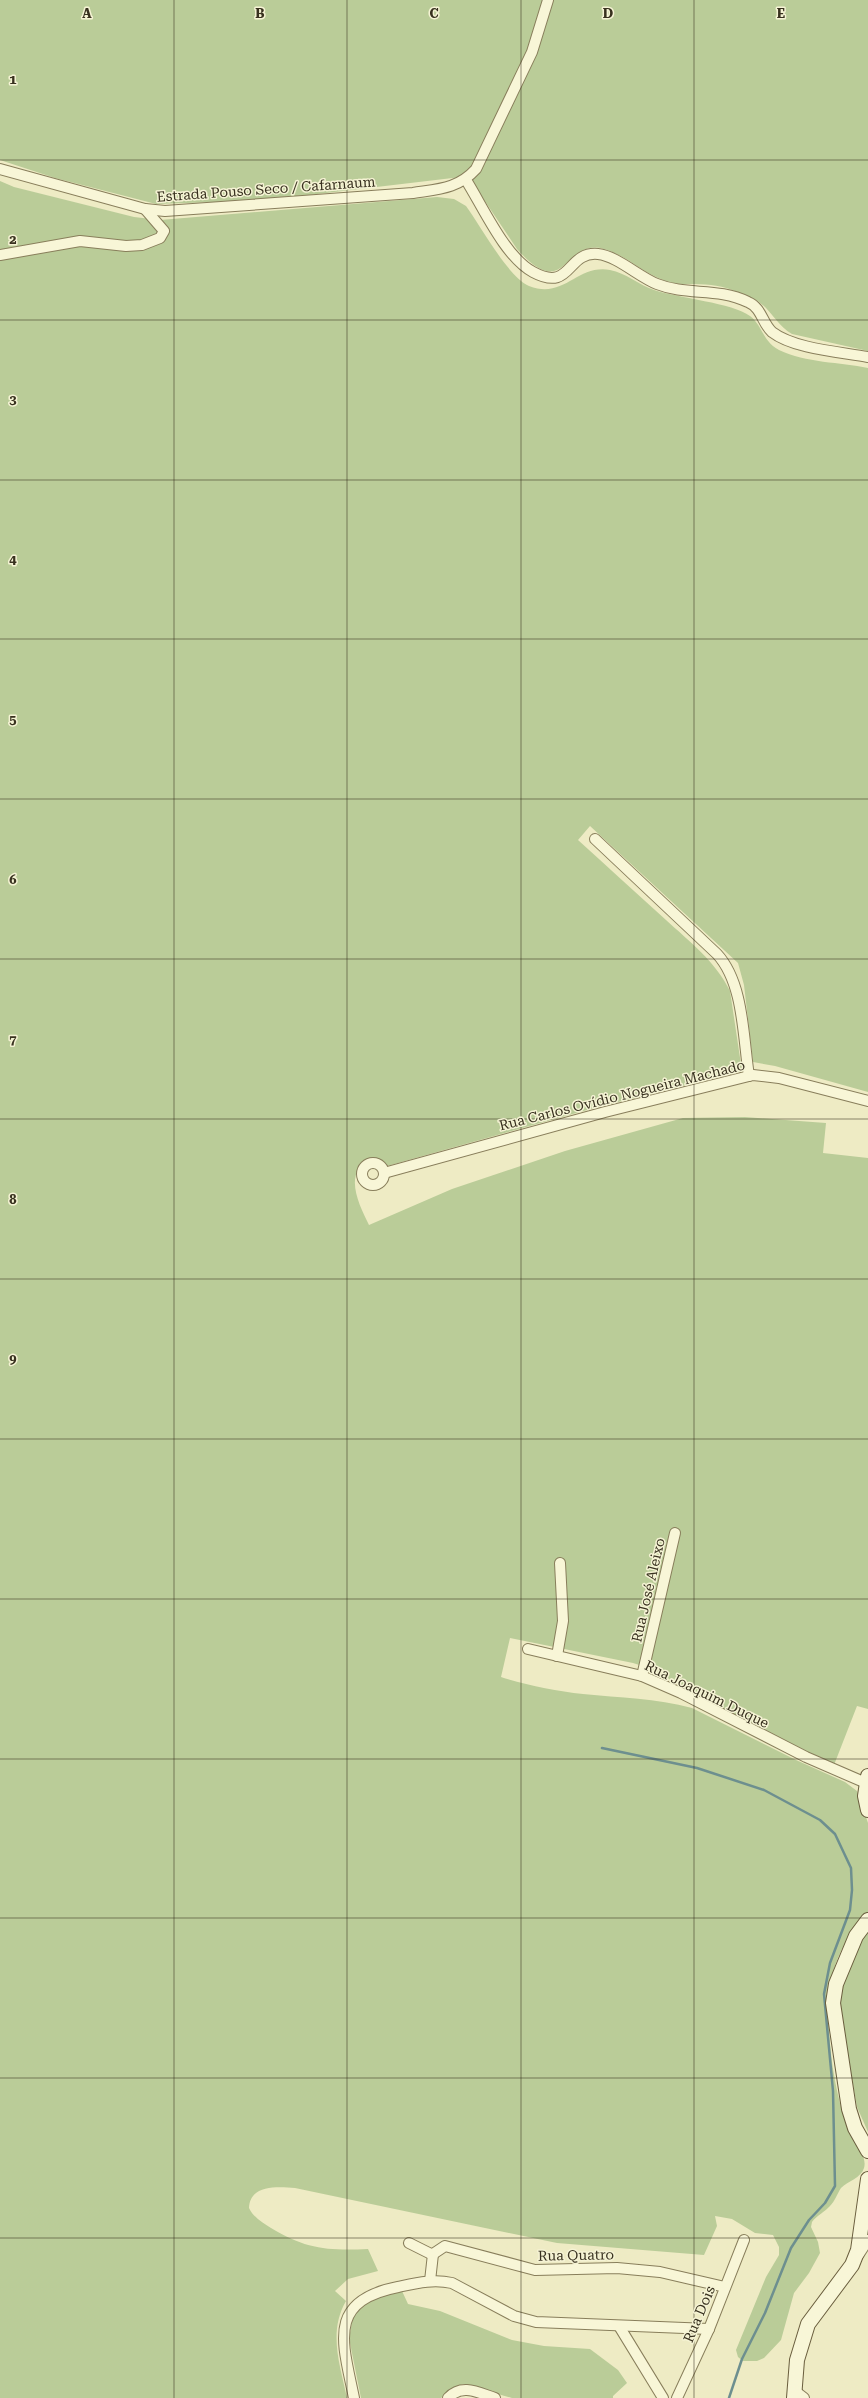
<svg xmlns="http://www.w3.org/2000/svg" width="868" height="2398" font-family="'Roboto Serif',serif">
	<rect width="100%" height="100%" fill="#eeebc4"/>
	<!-- green -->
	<g fill="#bacc98">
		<path d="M0,0H868V351L792,334C776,325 770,307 754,299C742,293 724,286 711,285C696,283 680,286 666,281C644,274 626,255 604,249C563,237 567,305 517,249L472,182L461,177L309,195L217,202L156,204L55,178L0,160Z"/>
		<path d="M0,181L14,187L134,217L160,220L437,197L454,199L466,206C480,225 508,277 529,286C564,300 577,264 610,270C626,273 639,285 654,290C678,298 733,303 750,316C763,326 762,341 779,350C806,363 840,362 868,368V1092L775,1066L753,1062L744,985L738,963L590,826L578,840C607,866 636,893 666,920C689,941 716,962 730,991L742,1071L594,1108L387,1166L381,1162L371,1160C342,1171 359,1205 369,1225L452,1189L565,1151L683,1118L745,1117L826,1123L823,1153L868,1158V1709L857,1706L834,1765L766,1732L649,1668L633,1663L510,1638L501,1677C526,1685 556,1691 583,1694C620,1698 656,1698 692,1708L796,1760L845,1782L857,1791L868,1823V1913C850,1931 835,1957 831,1982C825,2027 832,2081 846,2124C851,2136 868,2155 864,2168C861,2178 848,2181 841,2188C837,2194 835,2201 830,2206C825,2212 817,2215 812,2222L811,2227L818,2242L820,2253L809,2273L794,2293L781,2340L764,2358L757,2361H743L738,2357L736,2350L766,2277L779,2255V2247L773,2235L755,2233L732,2219L715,2216L717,2226L704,2255L557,2243L295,2188C278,2187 250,2184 249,2208C253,2217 263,2223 271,2228C305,2249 329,2251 368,2249L378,2271L348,2279L335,2291L346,2301C328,2332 340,2365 347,2398H0Z"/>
		<path d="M868,1930V2132L857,2107L839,2004C842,1978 854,1951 868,1930Z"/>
		<polygon points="402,2291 408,2304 440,2311 512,2340 544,2346 590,2349 618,2370 627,2383 613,2396 613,2398 512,2398 463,2384 451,2389 441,2398 361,2398 349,2338 354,2312 375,2296"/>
	</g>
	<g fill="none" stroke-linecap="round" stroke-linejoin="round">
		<!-- stream -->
		<polyline stroke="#6d8f8f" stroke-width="2.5" points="602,1748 697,1768 764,1790 820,1820 835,1834 851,1868 852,1890 850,1910 830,1963 824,1994 833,2091 835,2186 825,2203 809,2220 791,2248 765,2313 742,2359 729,2398"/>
		<!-- street casing -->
		<g stroke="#887e5b" stroke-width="12">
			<g id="street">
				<path d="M0,169L145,209L165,211L413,193C438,189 458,189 476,169L532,52L548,0"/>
				<path d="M466,180C483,207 505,257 533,272C572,293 566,251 598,254C617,256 639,277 657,284C687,296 717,287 748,302C762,308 762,323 772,332C794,349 841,352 868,357"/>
				<polyline points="0,255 80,241 126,246 142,245 160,238 164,231 145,209"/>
				<path d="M595,839L717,954C744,983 743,1038 749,1076"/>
				<circle cx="373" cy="1174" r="11"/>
				<polyline points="384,1173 605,1112 753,1075 779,1078 868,1101"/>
				<polyline points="528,1649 642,1676 681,1693 806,1757 866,1783"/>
				<polyline points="557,1656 563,1621 560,1563"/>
				<polyline points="642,1676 675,1533"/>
				<polyline points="409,2243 433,2255"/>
				<polyline points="859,2254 868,2240"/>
				<polyline points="430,2281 433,2254 445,2246 535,2270 617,2268 660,2272 725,2287"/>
				<polyline points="619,2326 663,2398"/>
				<polyline points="795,2391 804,2398"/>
				<path d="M354,2398C343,2343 326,2301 398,2287C417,2283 433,2279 452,2283L514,2316L536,2322L709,2329"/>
				<path d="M448,2398C462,2383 479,2393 495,2398"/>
				<polyline points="677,2398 709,2329 744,2240"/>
			</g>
		</g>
		<!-- secondary casing -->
		<g stroke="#6a5e3e" stroke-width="16">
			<g id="secondary">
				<polyline points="868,1776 865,1796 868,1810"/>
				<polyline points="868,1920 856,1936 836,1984 833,2003 849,2109 855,2128 868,2151"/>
				<polyline points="794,2398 797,2360 808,2324 852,2265 858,2250 868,2179"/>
			</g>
		</g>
		<!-- street -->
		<use href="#street" stroke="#f8f6d7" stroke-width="10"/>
		<!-- secondary -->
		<use href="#secondary" stroke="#f8f6d7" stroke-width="14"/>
	</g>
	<!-- grid -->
	<path fill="none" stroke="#38311f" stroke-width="1" stroke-opacity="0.55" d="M174,0V2398M347,0V2398M521,0V2398M694,0V2398M0,160H868M0,320H868M0,480H868M0,639H868M0,799H868M0,959H868M0,1119H868M0,1279H868M0,1439H868M0,1599H868M0,1759H868M0,1918H868M0,2078H868M0,2238H868"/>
	<g text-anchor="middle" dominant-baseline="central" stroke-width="3" stroke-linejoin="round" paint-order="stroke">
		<!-- street labels -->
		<g font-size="14" fill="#38311f" stroke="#f5f3d4">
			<text transform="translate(266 189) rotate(-4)">Estrada Pouso Seco / Cafarnaum</text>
			<text transform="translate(622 1095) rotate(-14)">Rua Carlos Ovídio Nogueira Machado</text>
			<text transform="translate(648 1590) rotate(-77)">Rua José Aleixo</text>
			<text transform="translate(707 1694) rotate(26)">Rua Joaquim Duque</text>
			<text transform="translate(576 2255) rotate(-1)">Rua Quatro</text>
			<text transform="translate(699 2314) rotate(-67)">Rua Dois</text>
		</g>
	</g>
	<g font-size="13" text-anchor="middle" font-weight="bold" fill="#38311f" stroke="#f5f3d4" stroke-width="3" stroke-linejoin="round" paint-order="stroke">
		<text x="87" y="18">A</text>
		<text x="260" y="18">B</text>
		<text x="434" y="18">C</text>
		<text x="608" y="18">D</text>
		<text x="781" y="18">E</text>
		<text x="13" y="84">1</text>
		<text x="13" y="244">2</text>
		<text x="13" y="404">3</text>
		<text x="13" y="564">4</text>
		<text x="13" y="724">5</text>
		<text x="13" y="884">6</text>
		<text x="13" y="1044">7</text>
		<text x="13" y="1204">8</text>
		<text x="13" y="1363">9</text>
	</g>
</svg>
